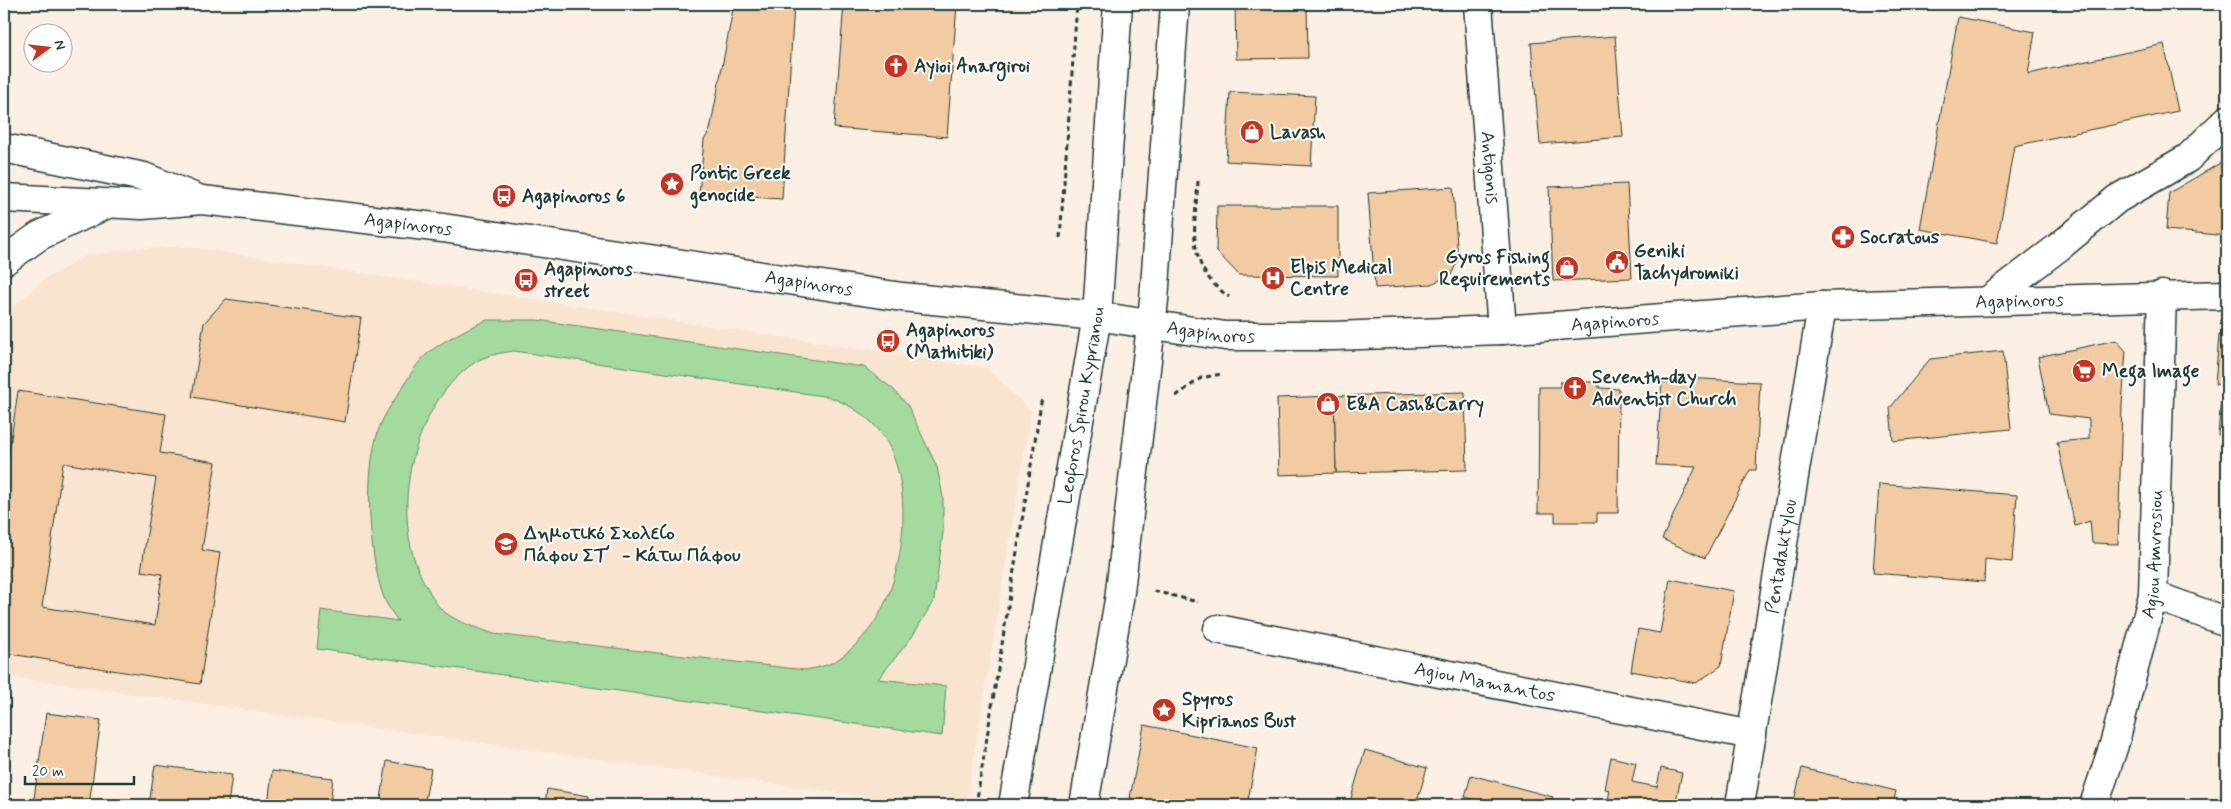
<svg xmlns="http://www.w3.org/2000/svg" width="2231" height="809" font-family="Mynerve,sans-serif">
	<rect width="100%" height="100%" fill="#fbefe3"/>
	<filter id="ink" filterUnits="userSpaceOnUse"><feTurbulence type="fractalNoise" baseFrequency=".02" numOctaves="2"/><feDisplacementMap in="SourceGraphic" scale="10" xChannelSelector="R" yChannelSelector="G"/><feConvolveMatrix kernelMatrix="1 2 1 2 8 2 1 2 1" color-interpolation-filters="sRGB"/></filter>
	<g filter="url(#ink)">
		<!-- built -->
		<polygon fill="#f9e4d0" points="189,247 986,368 1031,411 966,805 926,805 4,676 4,315 43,280 86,256 136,248"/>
		<!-- green -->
		<path fill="#a4da9d" stroke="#628c68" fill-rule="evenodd" d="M487,320H537L864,367L893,389L908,406L937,467L943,497V533L934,600L912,637L878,679L946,686L942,736L317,649L321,610L398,621C393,614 387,606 384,598C368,555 362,461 383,419C388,409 395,399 401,390C408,378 417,362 428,353C446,339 466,329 487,320ZM514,351L830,397C852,406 870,417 884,437C913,483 906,563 882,609C873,628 855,648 837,660C828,666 815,668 805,670L494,634C476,627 454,622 440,608C435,603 431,594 428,589C386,523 409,407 474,363C485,355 501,353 514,351Z"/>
		<!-- building -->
		<g fill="#f3cba3" stroke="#1f3d34" fill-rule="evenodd">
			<polygon points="734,4 794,4 782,199 699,194 704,140 710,130"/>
			<polygon points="844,4 957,4 947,137 834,128"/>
			<polygon points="1235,4 1307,4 1308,58 1236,59"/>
			<polygon points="1537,4 1587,4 1537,7"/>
			<polygon points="1958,17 2035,32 2028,74 2164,44 2178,111 2014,146 1997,243 1920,229"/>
			<polygon points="1615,36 1623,137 1540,144 1531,43"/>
			<polygon points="1230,92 1315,96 1311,166 1226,161"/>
			<polygon points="2227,159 2227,236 2166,230 2169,193"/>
			<polygon points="1627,184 1632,278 1553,281 1549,187"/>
			<polygon points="1453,187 1458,260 1451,275 1431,284 1375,288 1368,193"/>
			<polygon points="1217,206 1338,206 1338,276 1239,275 1216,251"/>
			<polygon points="226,299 361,318 345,422 192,397 204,323"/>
			<polygon points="2219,335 2227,335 2227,436 2218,435 2222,385 2215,384"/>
			<polygon points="2116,340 2126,351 2122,405 2118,544 2092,543 2090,521 2075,526 2057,442 2089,439 2089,419 2049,414 2038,357"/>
			<polygon points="2003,351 2011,429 1893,441 1890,408 1930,359"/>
			<polygon points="1684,378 1760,382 1756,470 1750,470 1705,558 1662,539 1696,467 1656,465 1662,382 1683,383"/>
			<polygon points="1560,382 1599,382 1599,388 1619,389 1618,513 1597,513 1597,522 1555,522 1555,513 1538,513 1539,387 1560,387"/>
			<path d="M18,391L166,414L160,453L216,462L202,550L220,553L200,684L4,653V487ZM63,463L156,478L141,571L162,574L155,625L42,607Z"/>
			<polygon points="1465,392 1467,470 1336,473 1334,396"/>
			<polygon points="1334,396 1336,473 1279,475 1277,398"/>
			<polygon points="1879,484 2017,495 2012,562 1985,559 1984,582 1873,573"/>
			<polygon points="1670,579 1734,591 1721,666 1696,683 1631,671 1638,629 1660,633"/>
			<polygon points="46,713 101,720 89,805 33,805"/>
			<polygon points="1144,725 1258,748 1247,805 1165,805 1130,798"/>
			<polygon points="1365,750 1427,768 1416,805 1349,805"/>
			<polygon points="1611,757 1636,763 1632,782 1657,787 1661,768 1682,773 1675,805 1607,805 1610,790 1605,789"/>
			<polygon points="387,761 431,769 424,805 380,805"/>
			<polygon points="155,765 232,775 228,805 149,805"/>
			<polygon points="1802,768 1896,791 1893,805 1793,805"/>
			<polygon points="272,771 333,778 330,805 268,805"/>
			<polygon points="1471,775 1553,797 1550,805 1475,805 1476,800 1465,797"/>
			<polygon points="547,789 589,796 587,805 545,805"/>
		</g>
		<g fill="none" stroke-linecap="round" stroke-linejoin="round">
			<!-- minor casing -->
			<g stroke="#1f3d34" stroke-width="31">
				<g id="minor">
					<path id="s1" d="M1478,4L1502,330"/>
					<polyline points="4,148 144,177 196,198"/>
					<path id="s2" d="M4,198L142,205L202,200L443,228L902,297L1097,316"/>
					<polyline points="4,261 39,236 105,205"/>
					<polyline points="1989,300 2060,246 2117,199 2188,158 2227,120"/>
					<polyline points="2153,595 2227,622"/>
					<path id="s3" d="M1218,629L1752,735"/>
					<path id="s4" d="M1740,805L1822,306"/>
					<path id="s5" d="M2094,805L2114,745L2153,595L2162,295"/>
				</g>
			</g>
			<!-- major casing -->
			<g stroke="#1f3d34" stroke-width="31">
				<g id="major">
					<path id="s6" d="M1097,316L1225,336H1333L1502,330L1822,306L2227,295"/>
					<path id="s7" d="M1013,805L1097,316L1118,4"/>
					<polyline points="1084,805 1119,600 1154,300 1175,4"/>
				</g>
			</g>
			<!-- path -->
			<g stroke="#1f3d34" stroke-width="3" stroke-dasharray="5 4" stroke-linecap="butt">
				<path d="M1198,181C1195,229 1184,265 1229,297"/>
				<polyline points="1060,238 1077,4"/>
				<polyline points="1176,396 1201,378 1221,374"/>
				<polyline points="1154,591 1198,602"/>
				<polyline points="976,805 1042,397"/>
			</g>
			<!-- minor -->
			<use href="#minor" stroke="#fff" stroke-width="28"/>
			<!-- major -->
			<use href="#major" stroke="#fff" stroke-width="28"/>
		</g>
	</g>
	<!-- icons -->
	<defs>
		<g id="church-disc" transform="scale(1.25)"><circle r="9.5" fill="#c8321e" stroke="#fff"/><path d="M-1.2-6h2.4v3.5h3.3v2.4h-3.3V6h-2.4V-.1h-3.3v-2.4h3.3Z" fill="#fff"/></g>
		<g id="shop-disc" transform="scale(1.25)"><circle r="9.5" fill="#c8321e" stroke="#fff"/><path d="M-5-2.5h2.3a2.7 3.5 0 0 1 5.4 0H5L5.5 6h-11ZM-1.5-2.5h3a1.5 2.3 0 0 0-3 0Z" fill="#fff"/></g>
		<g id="sight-disc" transform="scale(1.25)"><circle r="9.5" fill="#c8321e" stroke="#fff"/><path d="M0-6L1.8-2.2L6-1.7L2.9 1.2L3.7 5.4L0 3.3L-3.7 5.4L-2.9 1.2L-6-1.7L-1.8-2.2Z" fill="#fff"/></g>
		<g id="bus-disc" transform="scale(1.25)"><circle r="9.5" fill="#c8321e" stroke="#fff"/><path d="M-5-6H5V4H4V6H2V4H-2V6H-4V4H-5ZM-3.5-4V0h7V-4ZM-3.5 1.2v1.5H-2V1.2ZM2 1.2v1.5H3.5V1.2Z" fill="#fff"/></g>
		<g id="pharmacy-disc" transform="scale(1.25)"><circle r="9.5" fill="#c8321e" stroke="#fff"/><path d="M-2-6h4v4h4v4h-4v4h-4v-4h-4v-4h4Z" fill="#fff"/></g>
		<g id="civic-disc" transform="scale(1.25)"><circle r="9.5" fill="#c8321e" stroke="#fff"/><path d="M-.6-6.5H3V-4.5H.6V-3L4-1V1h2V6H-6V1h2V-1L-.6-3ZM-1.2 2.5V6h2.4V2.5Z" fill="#fff"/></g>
		<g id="hospital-disc" transform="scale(1.25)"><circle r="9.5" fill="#c8321e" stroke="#fff"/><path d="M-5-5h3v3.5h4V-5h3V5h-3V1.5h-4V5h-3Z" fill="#fff"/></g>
		<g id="supermarket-disc" transform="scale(1.25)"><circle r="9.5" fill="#c8321e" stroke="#fff"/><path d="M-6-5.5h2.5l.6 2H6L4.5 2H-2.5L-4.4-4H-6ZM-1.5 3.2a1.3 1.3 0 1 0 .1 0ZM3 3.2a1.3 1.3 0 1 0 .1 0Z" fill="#fff"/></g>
		<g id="school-disc" transform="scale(1.25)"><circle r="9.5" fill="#c8321e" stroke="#fff"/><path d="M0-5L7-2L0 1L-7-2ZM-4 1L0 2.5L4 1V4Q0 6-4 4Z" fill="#fff"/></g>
	</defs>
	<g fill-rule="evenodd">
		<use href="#church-disc" x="896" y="66"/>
		<use href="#shop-disc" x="1252" y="132"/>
		<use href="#sight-disc" x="672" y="184"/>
		<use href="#bus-disc" x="504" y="196"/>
		<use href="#pharmacy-disc" x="1843" y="237"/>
		<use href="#civic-disc" x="1617" y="262"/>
		<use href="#shop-disc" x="1567" y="268"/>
		<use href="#hospital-disc" x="1273" y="278"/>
		<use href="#bus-disc" x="526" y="280"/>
		<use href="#bus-disc" x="888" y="341"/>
		<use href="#supermarket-disc" x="2084" y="371"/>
		<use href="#church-disc" x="1575" y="388"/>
		<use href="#shop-disc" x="1328" y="404"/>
		<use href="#school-disc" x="506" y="544"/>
		<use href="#sight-disc" x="1164" y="710"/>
	</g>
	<g text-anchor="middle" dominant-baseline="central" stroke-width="4" stroke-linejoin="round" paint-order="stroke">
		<!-- poi labels -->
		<g font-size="19" font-weight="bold" fill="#1f3d34" stroke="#fff" text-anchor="start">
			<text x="914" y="66">Ayioi Anargiroi</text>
			<text x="1270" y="132">Lavash</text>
			<text x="690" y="173">Pontic Greek<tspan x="690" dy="22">genocide</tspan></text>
			<text x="522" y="196">Agapinoros 6</text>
			<text x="1860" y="237">Socratous</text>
			<text x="1634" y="251">Geniki<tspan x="1634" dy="22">Tachydromiki</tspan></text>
			<text x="1550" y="257" text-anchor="end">Gyros Fishing<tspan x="1550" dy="22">Requirements</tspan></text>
			<text x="1290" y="267">Elpis Medical<tspan x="1290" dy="22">Centre</tspan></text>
			<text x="544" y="269">Agapinoros<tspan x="544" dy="22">street</tspan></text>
			<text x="906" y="330">Agapinoros<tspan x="906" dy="22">(Mathitiki)</tspan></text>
			<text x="2102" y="371">Mega Image</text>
			<text x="1592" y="377">Seventh-day<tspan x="1592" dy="22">Adventist Church</tspan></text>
			<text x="1346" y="404">E&amp;A Cash&amp;Carry</text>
			<text x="524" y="533">Δημοτικό Σχολείο<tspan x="524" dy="22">Πάφου ΣΤ΄ - Κάτω Πάφου</tspan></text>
			<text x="1182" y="699">Spyros<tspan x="1182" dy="22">Kiprianos Bust</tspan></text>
		</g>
		<!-- street labels -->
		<g font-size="19" fill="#1f3d34" stroke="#fff">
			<text stroke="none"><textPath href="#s1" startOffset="164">Antigonis</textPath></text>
			<text stroke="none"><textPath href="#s2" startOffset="406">Agapinoros</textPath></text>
			<text stroke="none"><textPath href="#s2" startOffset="811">Agapinoros</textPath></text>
			<text stroke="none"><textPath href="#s6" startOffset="925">Agapinoros</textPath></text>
			<text stroke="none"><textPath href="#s6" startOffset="520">Agapinoros</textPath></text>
			<text stroke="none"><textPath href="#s6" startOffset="115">Agapinoros</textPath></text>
			<text stroke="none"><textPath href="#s7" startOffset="405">Leoforos Spirou Kyprianou</textPath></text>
			<text stroke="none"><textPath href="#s5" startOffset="259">Agiou Amvrosiou</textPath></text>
			<text stroke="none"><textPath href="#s4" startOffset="252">Pentadaktylou</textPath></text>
			<text stroke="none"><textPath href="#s3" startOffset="272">Agiou Mamantos</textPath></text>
		</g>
	</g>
	<!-- margin -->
	<rect width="2231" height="809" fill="none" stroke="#fff" stroke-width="20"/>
	<rect x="10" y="10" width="2211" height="789" fill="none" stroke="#1f3d34" stroke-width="2" filter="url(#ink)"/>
	<!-- north arrow -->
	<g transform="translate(48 48) rotate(75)"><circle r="24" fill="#ffffff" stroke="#a5b1ae"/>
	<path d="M0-4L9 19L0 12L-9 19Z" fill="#c8321e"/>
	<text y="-8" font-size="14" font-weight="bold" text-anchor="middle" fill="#1f3d34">N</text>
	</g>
	<!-- scale -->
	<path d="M25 776v8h109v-8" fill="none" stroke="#1f3d34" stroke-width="2.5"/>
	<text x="32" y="776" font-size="15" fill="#1f3d34" stroke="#ffffff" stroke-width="4" paint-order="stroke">20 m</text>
</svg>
